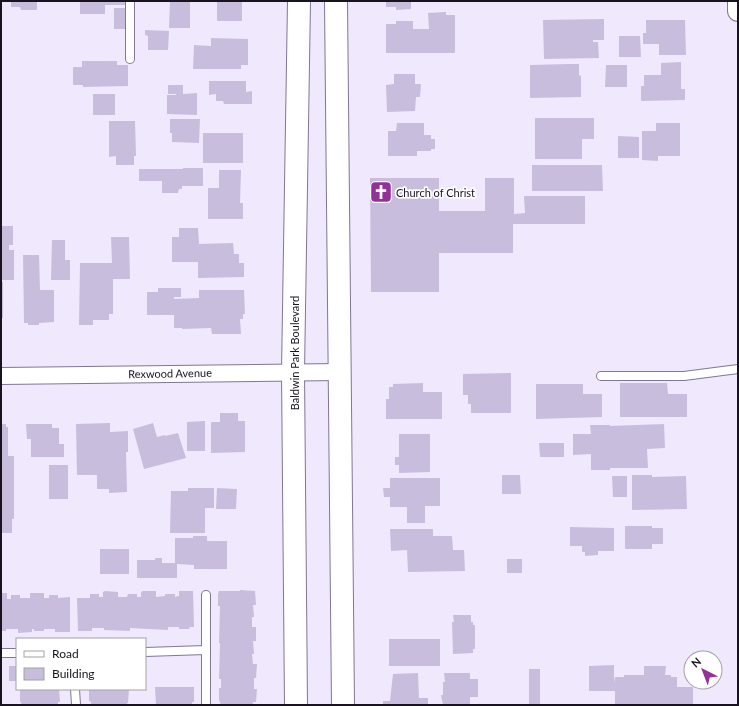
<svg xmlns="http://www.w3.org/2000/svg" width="739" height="706" font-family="Lato,sans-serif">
	<rect width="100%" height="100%" fill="#f0e8fd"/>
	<!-- building -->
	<g fill="#c9bdde">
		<polygon points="11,1 37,1 37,10 21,10 20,7 11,7"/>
		<polygon points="80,1 127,1 127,5 105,5 105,14 80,14"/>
		<polygon points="170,1 190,1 190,28 169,28"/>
		<rect x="217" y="1" width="25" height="20"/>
		<polygon points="386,1 411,1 411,9 396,10 396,7 386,7"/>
		<rect x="114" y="8" width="14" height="21"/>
		<polygon points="446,12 446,15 455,15 455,53 386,53 386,24 396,24 396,21 413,21 413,29 429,29 428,13"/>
		<polygon points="604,19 604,40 593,40 593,42 598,42 599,58 544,59 543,20"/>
		<polygon points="646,20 685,20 686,55 659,55 659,44 643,44 643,33 646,33"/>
		<polygon points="145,30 169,31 168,50 148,50 148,36 145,35"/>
		<polygon points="619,36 640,36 641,57 619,57"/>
		<polygon points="211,38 248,39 248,65 241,65 241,69 193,69 194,45 211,46"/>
		<polygon points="82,61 117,61 117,65 128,65 128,86 83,87 83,85 73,85 73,67 82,67"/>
		<polygon points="681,62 681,89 685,89 685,100 641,101 641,86 644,86 644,75 661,75 661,63"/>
		<polygon points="569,64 579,64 579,76 581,75 581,97 530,98 530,65"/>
		<polygon points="606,65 627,65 627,87 605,87"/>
		<polygon points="394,74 415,74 415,84 421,84 420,97 416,97 415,111 387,112 386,85 394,84"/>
		<polygon points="209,81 246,81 246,92 252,91 252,104 224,104 223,101 216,101 216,94 209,95"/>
		<polygon points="168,85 183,85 183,94 197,93 197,115 167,114 167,95 176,95 176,94 168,94"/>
		<rect x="93" y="94" width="22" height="21"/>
		<polygon points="535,118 594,118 594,139 582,139 582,159 535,159"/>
		<polygon points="170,119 200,119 199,143 172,142 172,133 170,133"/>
		<polygon points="109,121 135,121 136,156 134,156 134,165 116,165 116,156 109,157"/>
		<polygon points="397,123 424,123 424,135 431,135 431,139 435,139 435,149 431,149 431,151 417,151 417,156 388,156 388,131 396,131"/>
		<polygon points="656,123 680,123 680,156 658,156 658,161 642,160 642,131 656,131"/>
		<rect x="203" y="133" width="40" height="30"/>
		<polygon points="618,136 639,137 639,158 618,158"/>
		<polygon points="532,165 602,165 603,191 532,191"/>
		<polygon points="183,168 203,168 203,186 182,186 182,189 179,189 178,193 162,193 162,181 139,181 139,169 183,169"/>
		<polygon points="219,170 241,170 240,203 243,203 243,219 208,219 208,188 219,188"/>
		<polygon points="370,178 439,178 439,211 485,211 485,178 514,178 514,214 525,213 524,196 585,196 585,224 513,224 513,253 439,253 439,292 371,292"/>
		<polygon points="1,226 13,226 13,245 9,245 9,250 14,250 14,280 1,280"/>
		<polygon points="179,228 198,228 199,244 233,243 234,254 239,254 239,263 244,263 244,277 198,278 198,262 172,262 172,237 179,237"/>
		<polygon points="111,237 129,237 130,279 113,279 113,314 109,314 109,320 93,320 93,325 79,325 80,263 112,263"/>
		<polygon points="52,240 65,240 65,260 70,260 70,280 51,280"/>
		<polygon points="23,255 39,255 40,290 54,290 54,322 39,323 39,325 28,325 28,323 24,323"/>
		<rect x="1" y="282" width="2" height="36"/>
		<polygon points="158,288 181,288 181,297 174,297 174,299 199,298 199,290 244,290 245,314 243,314 243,319 240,319 241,334 212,334 211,328 182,329 182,328 174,328 174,315 147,315 147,292 158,292"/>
		<polygon points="511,373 511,413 471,413 471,404 468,404 468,395 463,395 463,374"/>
		<polygon points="423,383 423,392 442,392 442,419 386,419 386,399 389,399 389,387 393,387 393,384"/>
		<polygon points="620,383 667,383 668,394 687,394 687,417 620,417"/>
		<polygon points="536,384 583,384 583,394 602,394 602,417 536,419"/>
		<polygon points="220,413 238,413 238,421 245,421 245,452 211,453 211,422 220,422"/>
		<polygon points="205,421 205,451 187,451 187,422"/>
		<polygon points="110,423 110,432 128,431 128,452 126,452 127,492 109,493 109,489 97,489 97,475 77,475 76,424"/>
		<polygon points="153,423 157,437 165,435 165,436 178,433 186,458 144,469 133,429"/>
		<polygon points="1,424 6,424 6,427 8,427 8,456 14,456 14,519 12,519 12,533 1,533"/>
		<polygon points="26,424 52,424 52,428 59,428 59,444 64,444 64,457 31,457 31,439 27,439"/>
		<polygon points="664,424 665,448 647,449 648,468 610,468 610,470 591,470 591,454 573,455 573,434 591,434 590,425 610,425 610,426"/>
		<polygon points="399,434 430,434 430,472 399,473 399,465 395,465 395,457 399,457"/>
		<polygon points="539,443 564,443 564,457 540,457"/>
		<rect x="49" y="465" width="19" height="34"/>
		<polygon points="502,475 520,475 521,494 502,494"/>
		<polygon points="632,475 652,475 652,477 686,476 687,509 632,510"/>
		<polygon points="612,476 627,476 627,497 613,497"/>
		<polygon points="390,478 440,478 440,506 425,506 425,523 407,523 407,507 390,507 390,497 384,497 383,488 390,488"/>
		<polygon points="188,488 214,488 214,508 205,508 205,533 170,533 171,491 188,491"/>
		<polygon points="217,488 237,489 236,509 216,509"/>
		<polygon points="625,526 652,526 652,528 663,528 663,544 652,544 652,549 625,549"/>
		<polygon points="570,527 614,528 614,551 598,551 598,555 585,556 585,552 582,552 582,546 570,546"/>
		<polygon points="390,529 433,529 433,536 452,536 453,550 464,550 465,571 408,572 407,550 391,551"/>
		<polygon points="193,536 207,536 207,541 227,541 227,569 194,569 194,565 177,564 177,578 137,578 137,560 155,560 155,558 162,558 162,563 175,563 175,538 193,538"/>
		<rect x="100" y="549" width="29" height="25"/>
		<rect x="507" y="559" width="15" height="14"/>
		<polygon points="240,590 255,591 256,605 253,605 254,617 252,617 252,627 256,627 256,641 253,641 254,654 252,654 253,664 257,664 256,678 254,678 254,689 257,689 256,702 253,702 253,705 221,705 219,700 219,688 221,688 221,679 219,679 220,643 219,643 220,606 218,606 218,594 219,591 240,591"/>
		<polygon points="105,591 118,592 118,597 127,597 128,594 137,594 137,597 141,597 141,592 143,591 156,591 156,597 165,596 165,594 175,594 175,597 179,596 179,591 193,591 194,627 189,627 190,629 179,629 179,627 168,627 168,630 130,628 130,631 104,630 104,628 92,628 92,631 78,631 77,598 90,598 90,594 99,594 99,597 103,597 103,592"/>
		<polygon points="1,593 7,593 7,599 11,599 11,595 20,595 20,598 30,598 30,593 44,593 44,598 49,598 49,595 58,595 58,598 70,597 70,632 55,632 55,629 44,629 44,631 34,631 34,629 32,629 32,632 18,633 18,629 6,629 6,631 1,631"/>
		<polygon points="453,615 471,615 471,622 473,622 473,625 475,625 475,649 473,649 473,653 453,654 452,622 454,622"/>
		<rect x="389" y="639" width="51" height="27"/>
		<polygon points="614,665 614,683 615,677 624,677 624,675 644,675 644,666 666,666 665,675 671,675 671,677 677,677 677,687 693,687 693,705 615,705 615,691 589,691 589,666"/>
		<rect x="9" y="666" width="8" height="15"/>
		<rect x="529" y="669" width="11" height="36"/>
		<polygon points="418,673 419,698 428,698 428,705 383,705 383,701 390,701 393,674"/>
		<polygon points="444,673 470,673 470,679 478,679 478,697 470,697 470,705 443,705 441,695 443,695 443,682 445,682"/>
		<polygon points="155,687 194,687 194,702 192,702 192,705 156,705"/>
		<polygon points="20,689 59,689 60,702 58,702 58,705 22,705 20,701"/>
		<polygon points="89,689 129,689 128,703 127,703 127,705 91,705 91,702 89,701"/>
	</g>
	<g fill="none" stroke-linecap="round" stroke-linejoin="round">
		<!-- service casing -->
		<g stroke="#817694" stroke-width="10">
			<g id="service">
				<polyline points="130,59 130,1"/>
				<polyline points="601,376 684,376 738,369"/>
				<polyline points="206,650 206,705"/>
				<polyline points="145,652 206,650 206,595"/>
				<polyline points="1,653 17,653"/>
				<polyline points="75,689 76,705"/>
			</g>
		</g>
		<!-- minor casing -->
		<g stroke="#817694" stroke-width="18">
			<polyline id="minor" points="1,376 340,372"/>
		</g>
		<!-- tertiary casing -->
		<g stroke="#817694" stroke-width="22">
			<polyline id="tertiary" points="738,1 738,11"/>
		</g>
		<!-- secondary casing -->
		<g stroke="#817694" stroke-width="24">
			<g id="secondary">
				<polyline points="336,1 343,705"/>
				<polyline points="296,705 293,372 299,1"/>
			</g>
		</g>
		<!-- service -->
		<use href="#service" stroke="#fff" stroke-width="8"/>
		<!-- minor -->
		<use href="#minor" stroke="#fff" stroke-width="16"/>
		<!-- tertiary -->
		<use href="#tertiary" stroke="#fff" stroke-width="20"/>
		<!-- secondary -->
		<use href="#secondary" stroke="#fff" stroke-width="22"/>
	</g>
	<!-- icons -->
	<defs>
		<g id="church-square" transform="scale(1.15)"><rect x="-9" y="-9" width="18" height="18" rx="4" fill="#943198" stroke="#fff"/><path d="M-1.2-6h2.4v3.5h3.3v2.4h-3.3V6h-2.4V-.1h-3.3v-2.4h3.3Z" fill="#fff"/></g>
	</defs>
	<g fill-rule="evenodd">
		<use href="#church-square" x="381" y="192"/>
	</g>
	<g text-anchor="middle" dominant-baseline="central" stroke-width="3.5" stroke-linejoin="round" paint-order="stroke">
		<!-- poi labels -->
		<g font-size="11" fill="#18131f" stroke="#fff" text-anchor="start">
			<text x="396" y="192">Church of Christ</text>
		</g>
		<!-- street labels -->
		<g font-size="11" fill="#18131f" stroke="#fff">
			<text transform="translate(294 353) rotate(-90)">Baldwin Park Boulevard</text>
			<text transform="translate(170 373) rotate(-1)">Rexwood Avenue</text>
		</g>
	</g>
	<!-- border -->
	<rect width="739" height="706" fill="none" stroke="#18131f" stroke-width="4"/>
	<!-- legend -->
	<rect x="16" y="638" width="130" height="52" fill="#ffffff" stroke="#a3a1a5"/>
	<rect x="24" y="651" width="20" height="6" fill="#ffffff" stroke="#a3a1a5"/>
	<text x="52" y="658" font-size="12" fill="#18131f">Road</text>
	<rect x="24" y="668" width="20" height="12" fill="#c9bdde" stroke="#a3a1a5"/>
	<text x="52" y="678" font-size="12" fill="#18131f">Building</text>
	<!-- north arrow -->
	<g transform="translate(703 670) rotate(318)"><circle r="19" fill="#ffffff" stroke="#a3a1a5"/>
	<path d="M0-3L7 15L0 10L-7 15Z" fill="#943198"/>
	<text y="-6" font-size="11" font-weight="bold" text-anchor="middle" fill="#18131f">N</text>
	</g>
</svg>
